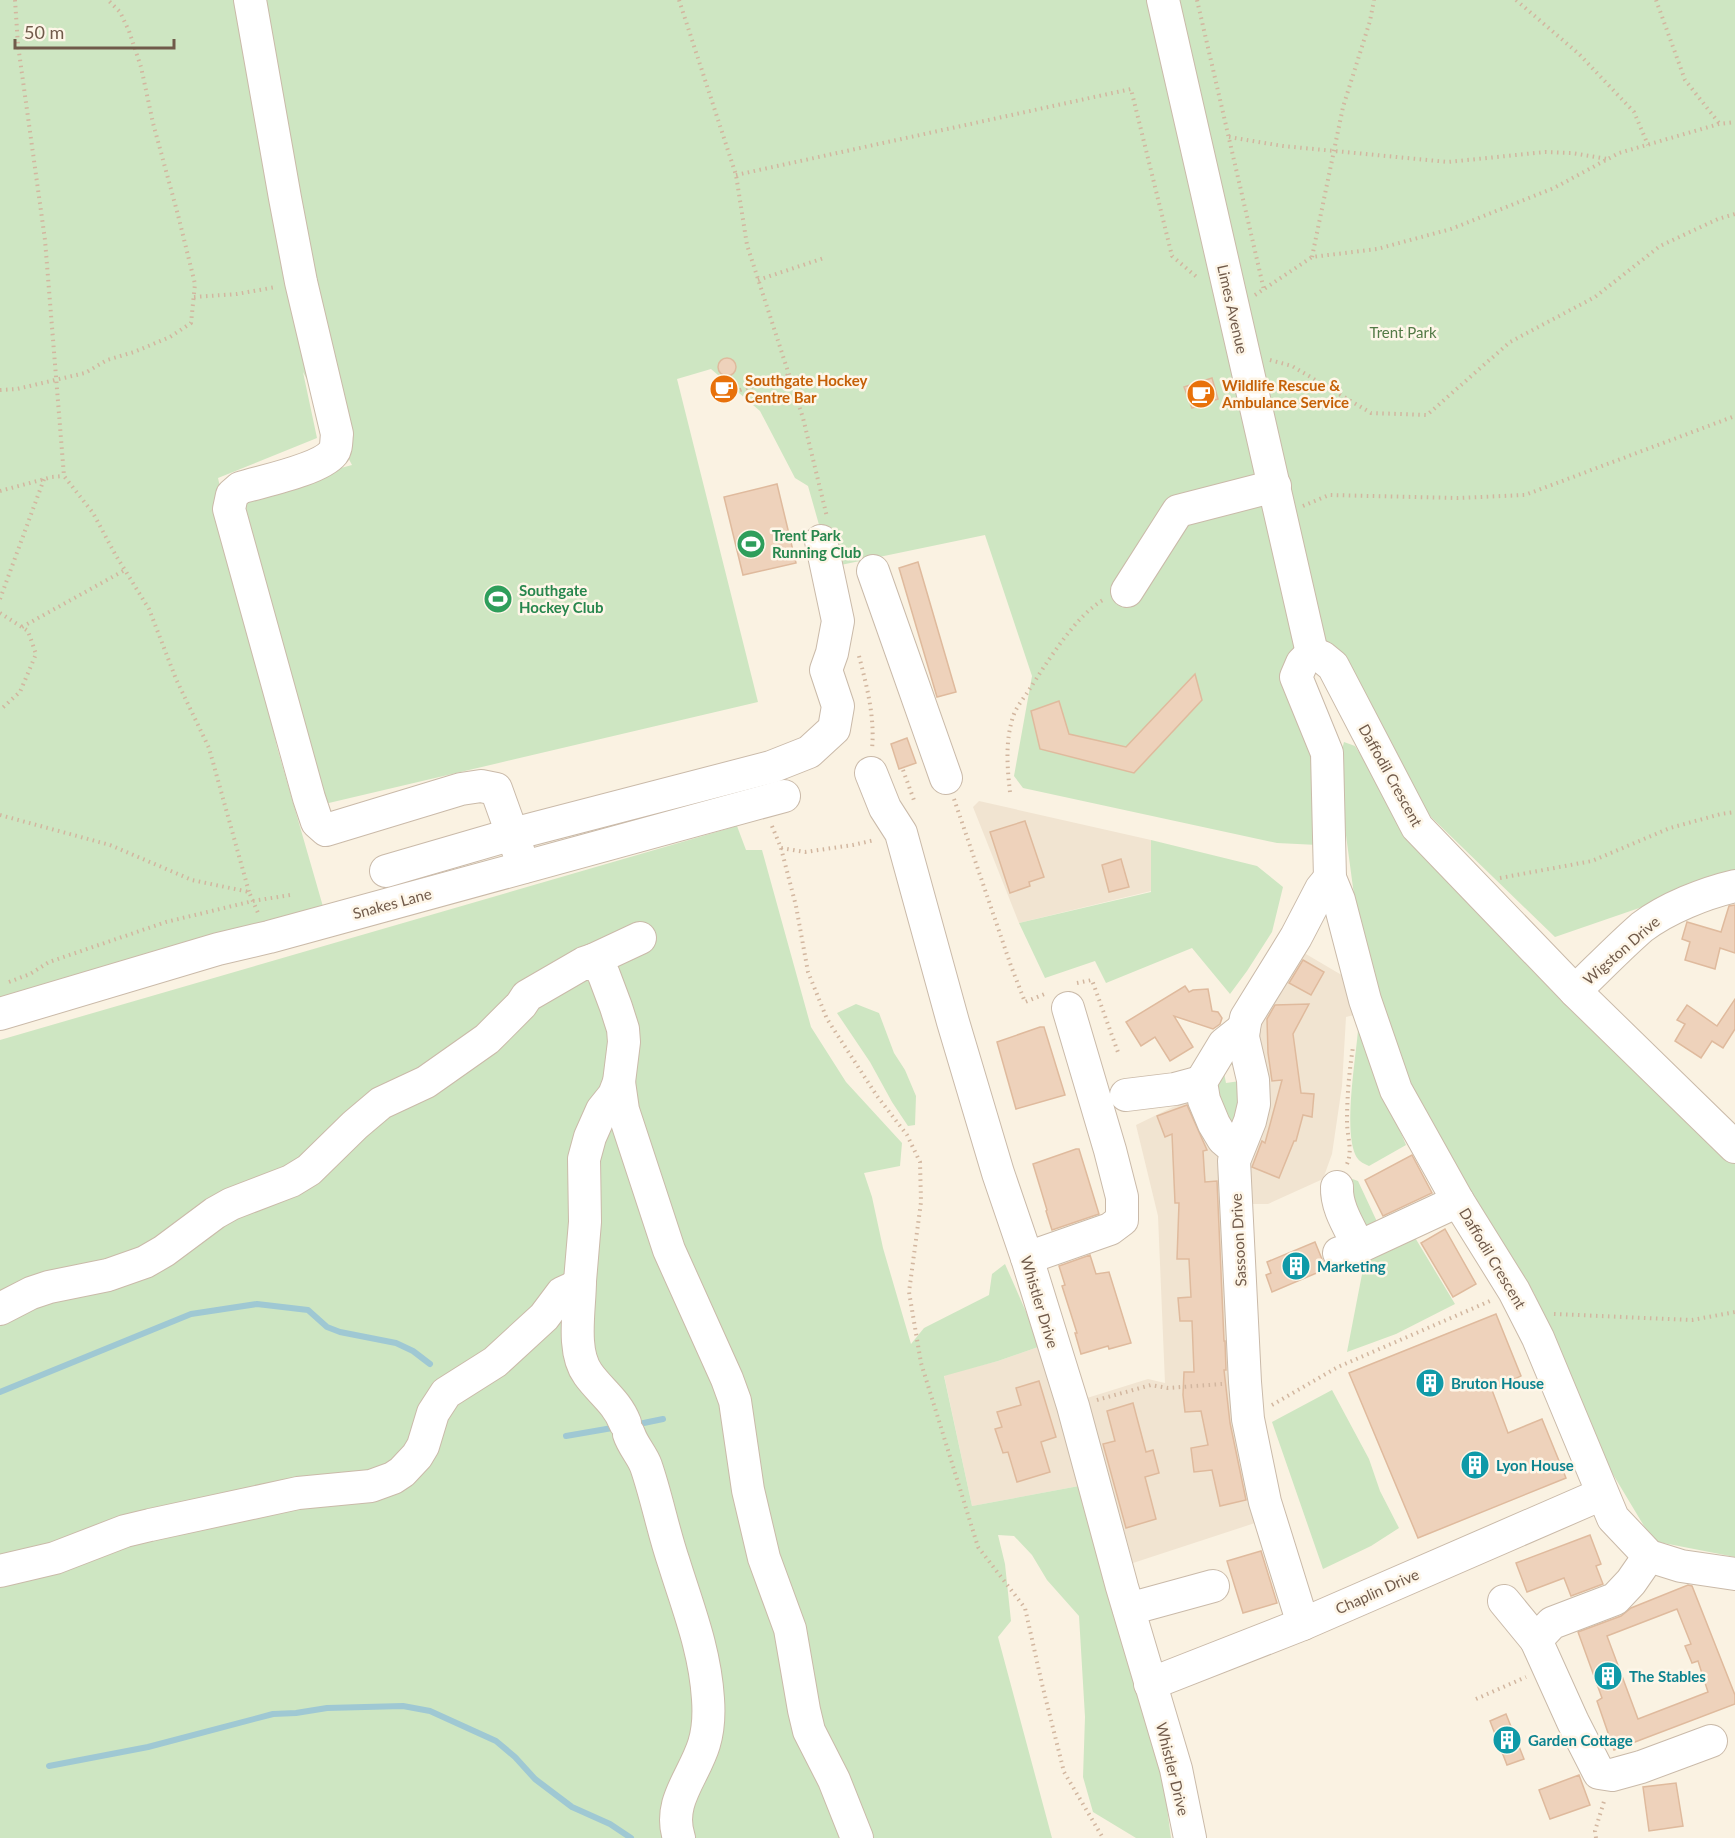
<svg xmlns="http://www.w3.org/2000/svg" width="1735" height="1838" font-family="Lato,sans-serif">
	<rect width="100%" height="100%" fill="#faf2e2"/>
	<!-- residential -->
	<g fill="#f1e4d1">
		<polygon points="979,801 1151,840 1151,891 1019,923 973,807"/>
		<polygon points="1294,947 1345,977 1354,1015 1346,1017 1342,1086 1332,1154 1323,1179 1268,1204 1243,1204 1250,1036"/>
		<polygon points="1192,1092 1217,1140 1223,1169 1235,1415 1241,1466 1255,1523 1133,1563 1087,1398 1148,1379 1165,1383 1158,1216 1136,1125 1179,1104"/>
		<polygon points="1041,1346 1079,1486 972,1506 944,1375 998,1361"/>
	</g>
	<!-- green -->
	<g fill="#cee6c2">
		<polygon points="0,0 1735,0 1735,875 1555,937 1429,815 1335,656 1300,655 1317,765 1318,845 1277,843 1023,788 1014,776 1032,676 985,535 831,567 808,486 795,478 760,411 711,369 677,379 758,702 316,806 237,496 352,465 303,372 317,438 218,478 277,747 324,910 0,1004"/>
		<polygon points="1344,742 1355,746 1412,834 1735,1157 1735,1557 1653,1541 1611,1471 1534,1293 1406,1085 1358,925 1337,768"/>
		<polygon points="737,826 746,850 762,850 811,1027 846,1082 902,1143 900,1166 864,1173 872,1197 883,1248 911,1344 924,1328 989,1295 992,1274 1005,1264 1041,1346 998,1361 944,1376 972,1506 1079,1486 1162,1770 1171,1838 1136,1838 1093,1812 1083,1777 1085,1717 1079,1616 1047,1580 1032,1555 1014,1536 998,1535 1005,1564 1011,1621 998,1637 1052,1838 0,1838 0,1040"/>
		<polygon points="1151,840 1257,866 1283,887 1272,932 1247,971 1230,994 1192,948 1106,983 1095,961 1045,978 1019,923 1151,892"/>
		<polygon points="856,1004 879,1013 894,1053 905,1070 916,1096 915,1125 908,1126 892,1102 870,1062 837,1013"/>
		<path d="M1358,1030L1406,1145L1369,1166C1365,1164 1360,1162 1358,1159C1342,1137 1356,1058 1358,1030Z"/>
		<polygon points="1232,1045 1236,1063 1223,1068 1226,1083 1240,1081 1241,1098 1234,1131 1210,1086"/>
		<polygon points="1347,1177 1358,1181 1387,1243 1411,1231 1455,1304 1396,1334 1347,1352 1363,1269"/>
		<polygon points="1332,1390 1369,1459 1380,1491 1399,1528 1371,1546 1323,1569 1272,1422"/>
	</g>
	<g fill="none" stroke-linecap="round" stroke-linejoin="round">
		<!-- stream -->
		<g stroke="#9fc8d3" stroke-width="6">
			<polyline points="0,1392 191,1314 257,1304 308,1310 327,1327 340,1332 396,1343 413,1351 430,1364"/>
			<polyline points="634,1425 663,1419"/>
			<polyline points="566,1436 618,1427"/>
			<polyline points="49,1766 148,1747 273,1714 296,1713 327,1708 403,1706 430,1711 496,1741 515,1757 535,1779 572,1807 610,1824 631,1838"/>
		</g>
	</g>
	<!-- building -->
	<g fill="#eed2bb" stroke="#dfba9d" stroke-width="1.5" fill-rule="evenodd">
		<circle cx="727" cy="367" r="9"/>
		<polygon points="1212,378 1218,399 1192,408 1184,387"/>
		<polygon points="777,484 796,563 743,575 724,497"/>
		<polygon points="918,562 956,692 937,697 899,568"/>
		<polygon points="1195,674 1202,700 1134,773 1040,749 1031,711 1059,701 1069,734 1126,747"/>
		<polygon points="907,738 916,763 899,769 891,744"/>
		<polygon points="1025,821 1044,877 1029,882 1030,886 1010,893 990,832"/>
		<polygon points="1121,859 1129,887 1109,892 1102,865"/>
		<polygon points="1735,905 1735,953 1720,948 1715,969 1685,960 1690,942 1682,939 1687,922 1721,932 1729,906"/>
		<polygon points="1303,960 1324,972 1311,995 1289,983"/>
		<polygon points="1185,986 1189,992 1193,990 1208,989 1212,1011 1218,1012 1222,1018 1220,1024 1213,1029 1174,1016 1193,1047 1170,1061 1155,1037 1141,1046 1126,1022"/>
		<polygon points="1735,999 1735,1029 1723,1048 1712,1041 1701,1058 1675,1041 1685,1024 1677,1020 1687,1005 1717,1026"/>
		<polygon points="1309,1004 1293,1034 1301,1093 1314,1094 1312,1117 1303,1115 1296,1141 1294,1141 1279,1178 1252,1167 1262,1141 1265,1143 1282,1080 1272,1081 1268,1053 1267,1019 1275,1005"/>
		<polygon points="1040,1027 1044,1027 1065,1095 1016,1109 997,1042"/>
		<polygon points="1187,1105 1207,1150 1203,1151 1205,1182 1217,1181 1224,1341 1225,1341 1226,1370 1224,1370 1230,1423 1246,1500 1220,1506 1212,1470 1194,1472 1191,1448 1208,1445 1201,1411 1185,1412 1183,1395 1184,1372 1194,1372 1192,1321 1180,1321 1178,1298 1191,1297 1189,1259 1177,1259 1179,1203 1175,1203 1172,1134 1165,1137 1157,1116"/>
		<polygon points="1076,1149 1079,1149 1099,1214 1052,1230 1046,1211 1047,1210 1033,1164"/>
		<polygon points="1412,1155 1432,1193 1383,1216 1365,1180"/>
		<polygon points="1445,1229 1476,1284 1453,1297 1421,1243"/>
		<polygon points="1315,1242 1326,1269 1272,1292 1266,1275 1271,1273 1267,1262"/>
		<polygon points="1090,1255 1096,1274 1109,1272 1131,1343 1109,1349 1108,1346 1081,1354 1075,1333 1077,1333 1062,1286 1065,1285 1059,1266"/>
		<polygon points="1496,1314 1521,1376 1492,1390 1508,1433 1542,1419 1566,1478 1418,1538 1349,1373"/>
		<polygon points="1039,1381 1056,1437 1041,1442 1050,1472 1017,1482 1008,1452 1003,1453 995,1429 1002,1427 997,1412 1021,1405 1016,1388"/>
		<polygon points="1133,1403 1146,1452 1153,1450 1159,1473 1145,1477 1156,1519 1126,1528 1103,1444 1115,1441 1107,1411"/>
		<polygon points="1590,1535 1601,1564 1596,1566 1603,1584 1571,1596 1564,1578 1527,1592 1516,1563"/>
		<polygon points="1261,1551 1277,1603 1243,1613 1227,1561"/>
		<path d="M1688,1585L1692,1586L1735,1695V1704L1614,1750L1597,1701L1602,1698L1578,1632L1621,1616L1631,1608ZM1677,1609L1691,1644L1685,1646L1692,1663L1698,1661L1708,1692L1638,1719L1607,1636Z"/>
		<polygon points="1506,1714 1524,1759 1507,1765 1490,1721"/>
		<polygon points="1579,1775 1590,1805 1550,1819 1539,1790"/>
		<polygon points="1676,1783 1683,1826 1649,1831 1643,1787"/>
	</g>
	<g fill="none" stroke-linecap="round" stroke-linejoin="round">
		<!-- minor casing -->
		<g stroke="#cabaa9" stroke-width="34">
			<g id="minor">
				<path d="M250,0L285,198L301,282L337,434C336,441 337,448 333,453C319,470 262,481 240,488L232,495L229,509L309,798L317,822L326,830L461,789L481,786L496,789L524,867"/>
				<polyline points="1163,0 1312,653"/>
				<polyline points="873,571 946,778"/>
				<polyline points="1127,591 1178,511 1275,486"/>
				<polyline points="1312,653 1302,663 1296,677 1327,753 1330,878 1339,900 1365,1000 1396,1090 1458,1201 1514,1291 1538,1338 1613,1518 1649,1556 1681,1566 1735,1574"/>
				<polyline points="1312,653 1322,657 1333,666 1417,827 1575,991 1735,1147"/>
				<polyline points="871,773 885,808 901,833 953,1022 998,1173 1027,1258 1073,1406 1122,1587 1176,1769 1190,1838"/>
				<polyline points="386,871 513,834 771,767 809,752 834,729 838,706 826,670 832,653 838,621 821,541"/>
				<polyline points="593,960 640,938"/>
				<path d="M1575,991C1597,970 1619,947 1642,927C1667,908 1705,893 1735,886"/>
				<polyline points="0,1014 218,949 269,937 784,796"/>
				<polyline points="619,1082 623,1110 669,1250 727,1379 735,1401 748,1490 764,1558 790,1629 804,1710 809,1731 834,1780 857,1838"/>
				<polyline points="1126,1095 1175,1089 1201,1082"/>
				<polyline points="1237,1151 1223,1139 1214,1124 1204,1100 1201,1082 1224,1044 1244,1028"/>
				<path d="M1337,1187C1336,1208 1350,1228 1359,1247"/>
				<polyline points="1339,1253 1359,1247 1458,1201"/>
				<polyline points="1027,1258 1110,1229 1122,1220 1122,1197 1110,1150 1068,1008"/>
				<path d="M580,1281C580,1308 571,1351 588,1374C600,1391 617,1402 625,1423"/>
				<polyline points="0,1309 31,1293 49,1287 108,1275 145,1262 164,1251 215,1213 231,1204 291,1181 309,1170 355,1125 381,1103 426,1082 487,1039 521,1005 527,996 584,963 593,960 599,965 604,975 616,1007 623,1029 624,1042 619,1082 614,1095 602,1110 590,1137 584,1159 585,1222 580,1281 573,1288 562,1293 544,1317 495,1362 446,1393 433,1413 423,1446 417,1456 402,1472 393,1478 371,1486 298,1493 150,1525 125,1531 55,1558 0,1571"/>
				<path d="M629,1434C633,1446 642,1455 646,1466C657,1498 663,1531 674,1563C688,1608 705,1650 708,1699C709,1713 708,1731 704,1744C694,1777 667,1802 679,1838"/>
				<polyline points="1649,1556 1631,1582 1615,1599 1552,1623 1536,1640 1573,1722 1599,1773 1612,1775 1641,1767 1711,1741"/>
				<polyline points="1504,1601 1536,1640"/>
				<polyline points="1129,1609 1213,1586"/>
				<polyline points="1303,1624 1265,1502 1248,1419 1245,1382 1234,1161 1250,1121 1254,1104 1253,1080 1243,1037 1244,1028 1246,1018 1296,937 1321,889 1330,878"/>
				<polyline points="1150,1684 1303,1624 1602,1494"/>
			</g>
		</g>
		<!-- path -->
		<g stroke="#d2b69f" stroke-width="4" stroke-dasharray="1.5 4.5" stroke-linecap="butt">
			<polyline points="15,0 18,45 45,240 64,476 93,513 115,554 149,609 176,679 209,748 249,892"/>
			<polyline points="679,0 736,175 747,245 803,418 827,517"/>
			<polyline points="1197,0 1264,290"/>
			<polyline points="1516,0 1579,54 1634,112 1648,145"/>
			<polyline points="1656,0 1685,80 1719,123"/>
			<polyline points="1229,137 1283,146 1448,162 1545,152 1572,153 1607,159"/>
			<polyline points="736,175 1131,89 1172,256 1199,279"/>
			<polyline points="1312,257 1343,107 1370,21 1374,0"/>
			<polyline points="758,280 824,258"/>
			<polyline points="1255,295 1312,257 1377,249 1451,229 1554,188 1619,153 1719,124 1735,122"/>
			<polyline points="194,297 237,294 276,287"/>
			<polyline points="1270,360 1292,366 1371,413 1427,415 1510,342 1595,297 1660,246 1718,219 1735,214"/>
			<polyline points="0,390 17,389 85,373 107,360 134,352 170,337 191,323 195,284 178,215 153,123 141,67 129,31 120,12 108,0"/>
			<polyline points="740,390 789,375"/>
			<polyline points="0,491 52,477 64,476"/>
			<polyline points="1303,506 1329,495 1457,498 1525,495 1735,416"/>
			<polyline points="0,599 44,479"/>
			<polyline points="0,613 28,631 36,654 20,692 0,710"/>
			<polyline points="22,627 125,570"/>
			<path d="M859,656C867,687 875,717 872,749"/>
			<polyline points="903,770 915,803"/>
			<path d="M1010,792C1007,766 1005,739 1014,714C1017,706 1024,698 1029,690C1046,664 1077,613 1105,599"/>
			<polyline points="954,799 1011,966 1025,1002 1047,993"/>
			<polyline points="0,815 110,845 192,880 249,892 258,913"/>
			<polyline points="772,826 781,848 805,852 853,845 875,840"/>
			<polyline points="781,848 796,906 808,972 827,1019 877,1096 907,1135 920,1162 921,1202 909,1292 921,1363 978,1547 1025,1608 1042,1684 1064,1772 1103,1838"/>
			<polyline points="1500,878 1592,861 1670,828 1721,814 1735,812"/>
			<polyline points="9,982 30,974 49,962 166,922 253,901 290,895"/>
			<polyline points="1077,983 1092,980 1119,1055"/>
			<path d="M1347,1164C1353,1151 1347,1136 1347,1122C1347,1097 1349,1072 1353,1047"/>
			<polyline points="1554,1314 1692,1320 1735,1312"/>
			<polyline points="1097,1400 1151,1385 1168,1388 1222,1384"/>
			<polyline points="1272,1405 1338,1367 1490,1301"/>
			<polyline points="1476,1699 1526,1677"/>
			<polyline points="1596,1838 1595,1831 1605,1798"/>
		</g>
		<!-- minor -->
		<use href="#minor" stroke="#fff" stroke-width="32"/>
	</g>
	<!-- icons -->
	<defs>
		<g id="cafe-disc" transform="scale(1.5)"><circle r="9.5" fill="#e8710a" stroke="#fef6e8"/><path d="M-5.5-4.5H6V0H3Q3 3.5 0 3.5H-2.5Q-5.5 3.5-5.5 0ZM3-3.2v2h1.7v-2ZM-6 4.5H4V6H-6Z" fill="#fff"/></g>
		<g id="stadium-disc" transform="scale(1.5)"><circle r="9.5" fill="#2e9e5b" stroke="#fef6e8"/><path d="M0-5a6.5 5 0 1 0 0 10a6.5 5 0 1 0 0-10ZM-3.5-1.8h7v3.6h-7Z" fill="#fff"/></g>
		<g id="building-disc" transform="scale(1.5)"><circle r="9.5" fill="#0f9aa8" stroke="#fef6e8"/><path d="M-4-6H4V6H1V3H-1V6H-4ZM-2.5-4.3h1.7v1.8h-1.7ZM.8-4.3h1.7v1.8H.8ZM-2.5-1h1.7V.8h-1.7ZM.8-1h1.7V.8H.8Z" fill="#fff"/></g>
	</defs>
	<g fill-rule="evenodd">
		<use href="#cafe-disc" x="724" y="389"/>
		<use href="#cafe-disc" x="1201" y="394"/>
		<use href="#stadium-disc" x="751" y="544"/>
		<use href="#stadium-disc" x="498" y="599"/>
		<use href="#building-disc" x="1296" y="1266"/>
		<use href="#building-disc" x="1430" y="1383"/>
		<use href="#building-disc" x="1475" y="1465"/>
		<use href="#building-disc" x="1608" y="1676"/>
		<use href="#building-disc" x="1507" y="1740"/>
	</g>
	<g text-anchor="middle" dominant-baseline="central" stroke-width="5" stroke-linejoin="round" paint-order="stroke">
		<!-- street labels -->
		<g font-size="15" fill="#705a4a" stroke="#fef6e8">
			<text transform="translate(1233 309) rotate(77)">Limes Avenue</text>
			<text transform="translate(1391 775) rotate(61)">Daffodil Crescent</text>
			<text transform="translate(392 903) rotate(-15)">Snakes Lane</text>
			<text transform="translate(1621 950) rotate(-41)">Wigston Drive</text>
			<text transform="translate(1238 1240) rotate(-93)">Sassoon Drive</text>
			<text transform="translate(1493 1258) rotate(59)">Daffodil Crescent</text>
			<text transform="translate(1040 1302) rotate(73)">Whistler Drive</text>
			<text transform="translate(1377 1591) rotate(-24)">Chaplin Drive</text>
			<text transform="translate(1173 1769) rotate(76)">Whistler Drive</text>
		</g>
		<!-- park labels -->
		<g font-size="15" fill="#537a46" stroke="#fef6e8">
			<text x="1403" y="332">Trent Park</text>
		</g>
		<!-- food labels -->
		<g font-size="15" font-weight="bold" fill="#c56008" stroke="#fef6e8" text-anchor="start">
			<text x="745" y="380">Southgate Hockey<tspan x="745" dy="17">Centre Bar</tspan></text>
			<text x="1222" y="385">Wildlife Rescue &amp;<tspan x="1222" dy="17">Ambulance Service</tspan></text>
		</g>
		<!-- leisure labels -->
		<g font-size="15" font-weight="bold" fill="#27864d" stroke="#fef6e8" text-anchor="start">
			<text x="772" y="535">Trent Park<tspan x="772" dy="17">Running Club</tspan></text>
			<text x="519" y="590">Southgate<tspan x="519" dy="17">Hockey Club</tspan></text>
		</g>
		<!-- culture labels -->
		<g font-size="15" font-weight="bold" fill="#0d838f" stroke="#fef6e8" text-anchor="start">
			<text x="1317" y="1266">Marketing</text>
			<text x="1451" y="1383">Bruton House</text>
			<text x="1496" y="1465">Lyon House</text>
			<text x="1629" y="1676">The Stables</text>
			<text x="1528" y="1740">Garden Cottage</text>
		</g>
	</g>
	<!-- scale -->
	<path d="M15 39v9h159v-9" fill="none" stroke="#705a4a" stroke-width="3"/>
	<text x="24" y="39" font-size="18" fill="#705a4a" stroke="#fef6e8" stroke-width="4.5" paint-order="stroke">50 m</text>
</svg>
